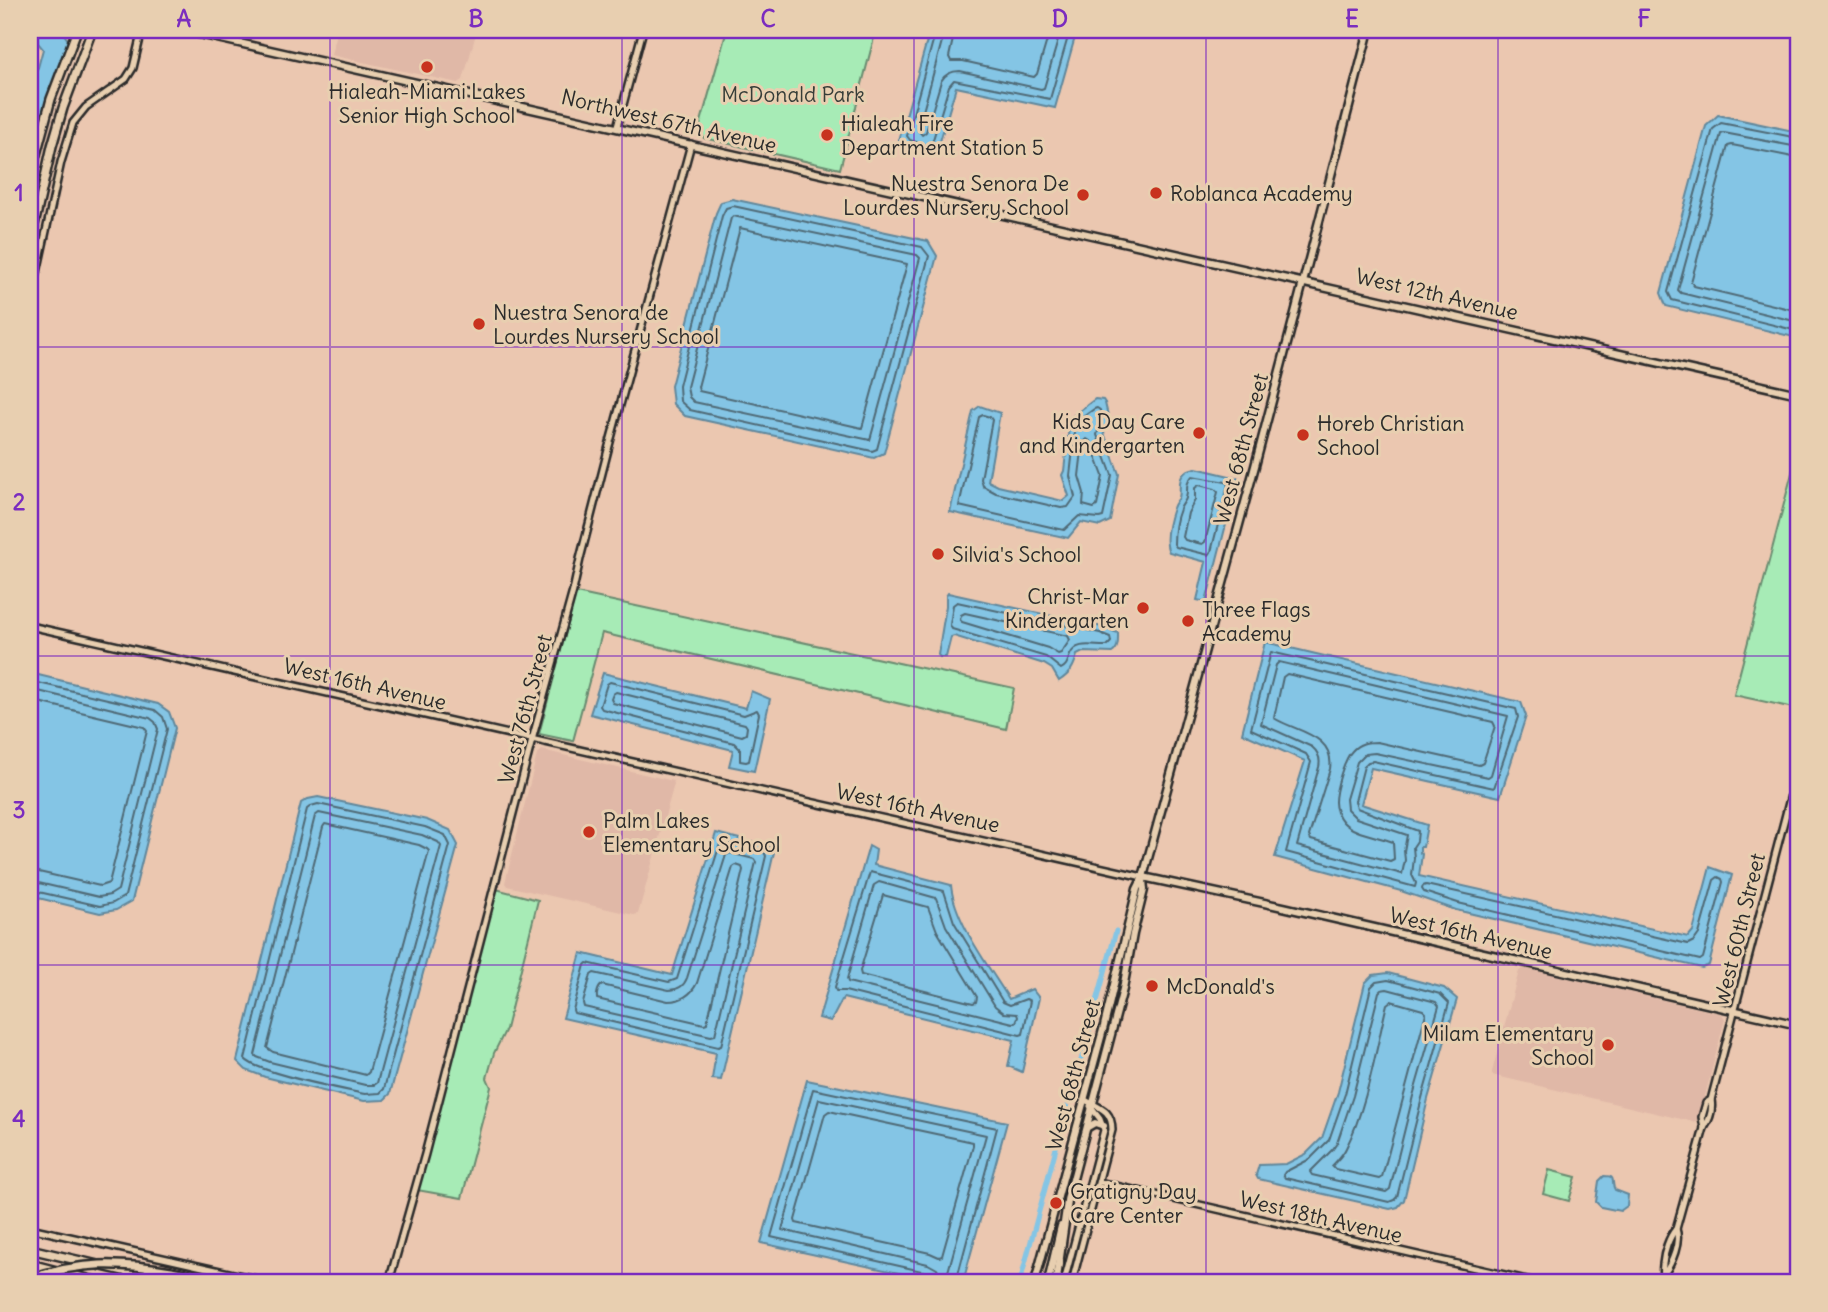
<svg xmlns="http://www.w3.org/2000/svg" width="1828" height="1312" font-family="Delius,sans-serif">
	<rect width="100%" height="100%" fill="#ebc7b0"/>
	<filter id="ink" filterUnits="userSpaceOnUse"><feTurbulence type="fractalNoise" baseFrequency=".0143" numOctaves="2"/><feDisplacementMap in="SourceGraphic" scale="14" xChannelSelector="R" yChannelSelector="G"/><feConvolveMatrix kernelMatrix="1 2 1 2 8 2 1 2 1" color-interpolation-filters="sRGB"/></filter>
	<g filter="url(#ink)">
		<!-- built -->
		<g fill="#e0b8a7">
			<polygon points="338,30 477,30 463,80 458,83 331,55"/>
			<polygon points="542,750 673,781 674,784 638,914 634,915 507,886 505,883 537,755"/>
			<polygon points="1524,968 1722,1014 1725,1019 1699,1119 1694,1122 1492,1075 1492,1072 1519,971"/>
		</g>
		<!-- green -->
		<g fill="#a7ebb6" stroke="#698b70" stroke-width="2">
			<polygon points="727,30 876,30 840,169 704,138 699,129"/>
			<polygon points="1798,450 1798,709 1734,695"/>
			<polygon points="576,593 1014,688 1006,729 602,633 573,741 539,734"/>
			<polygon points="496,889 538,900 506,1029 494,1053 487,1078 491,1087 462,1198 417,1190"/>
			<polygon points="1549,1170 1576,1177 1569,1201 1543,1194"/>
		</g>
		<!-- water -->
		<g fill="#84c5e5" stroke="#60879b" stroke-width="2">
			<polygon points="36,30 61,30 68,40 30,157 30,97 43,49 38,43"/>
			<polygon points="930,30 1077,30 1055,108 956,87 936,155 898,144"/>
			<polygon points="1718,115 1798,132 1798,338 1666,306 1661,293 1706,126"/>
			<polygon points="732,199 928,241 937,256 884,453 874,458 685,416 673,404 671,386 716,213 721,202"/>
			<polygon points="1095,399 1103,400 1105,403 1109,420 1104,433 1119,474 1110,521 1100,526 1081,522 1068,538 950,512 973,411 980,406 1000,413 988,481 998,486 1063,501 1069,496 1062,475 1064,471 1070,418"/>
			<path d="M1196,468L1238,478L1206,602L1197,600L1206,562L1169,552C1163,540 1169,520 1173,508C1174,504 1177,501 1179,498C1181,491 1178,483 1182,476C1186,470 1190,469 1196,468Z"/>
			<path d="M948,593L1102,627L1118,633C1118,640 1119,649 1112,653L1083,652L1077,655C1074,667 1070,674 1059,681L1052,669L1044,664L954,636L951,637L946,657H940L938,655L946,606V596Z"/>
			<polygon points="1265,642 1521,702 1526,716 1500,797 1371,768 1361,804 1427,825 1423,847 1420,847 1420,853 1422,854 1419,876 1688,937 1693,931 1710,867 1732,875 1709,965 1702,968 1456,910 1401,891 1275,857 1305,761 1242,733"/>
			<polygon points="30,673 158,704 169,712 175,728 132,901 116,910 100,913 30,896"/>
			<polygon points="603,673 746,708 751,691 770,699 754,771 729,766 733,750 590,714"/>
			<polygon points="318,797 427,820 450,830 458,845 390,1094 384,1100 364,1101 265,1077 246,1070 237,1061 301,803 308,799"/>
			<polygon points="716,833 775,848 721,1080 712,1079 716,1053 563,1018 581,953 672,975"/>
			<path d="M869,846L876,850L874,865L951,885C954,921 990,968 1009,999L1032,989L1039,998L1022,1072L1008,1066L1014,1040L843,998L831,1021L819,1018Z"/>
			<polygon points="1388,973 1444,988 1457,999 1428,1099 1404,1200 1398,1207 1390,1209 1258,1179 1256,1175 1259,1165 1286,1164 1306,1154 1322,1138 1338,1092 1365,983 1373,975"/>
			<polygon points="807,1080 1007,1122 963,1282 940,1282 761,1243"/>
			<path d="M1604,1176C1618,1176 1610,1182 1615,1190L1628,1195L1627,1206L1620,1211L1601,1207L1596,1202L1599,1181Z"/>
		</g>
		<g fill="none" stroke-linecap="round" stroke-linejoin="round">
			<!-- shore -->
			<g stroke="#4f6975" stroke-width="2">
				<polyline points="936,30 907,136 910,140 928,146 932,143 949,86 954,80 1050,99 1070,30"/>
				<path d="M945,30L918,130L922,135L926,132L941,81C945,74 951,71 960,71L1041,89L1044,88L1061,30"/>
				<polyline points="955,30 949,57 951,61 963,61 1034,77 1037,74 1050,30"/>
				<polyline points="1798,138 1721,123 1713,129 1668,292 1672,300 1798,331"/>
				<polyline points="1798,147 1724,133 1721,134 1678,290 1681,293 1798,322"/>
				<polyline points="1798,158 1732,145 1728,146 1691,282 1694,286 1798,311"/>
				<polygon points="733,206 922,247 929,256 877,449 872,451 690,410 680,401 679,386 722,216 726,208"/>
				<polygon points="733,216 917,255 920,258 870,440 694,402 689,397 687,387 731,218"/>
				<polygon points="740,228 907,264 862,428 699,391 698,387"/>
				<polygon points="1094,409 1097,408 1100,410 1101,419 1097,435 1112,475 1103,517 1099,518 1079,516 1064,530 959,506 979,417 983,415 990,417 992,420 981,479 983,486 996,493 1061,508 1068,507 1075,497 1070,476 1076,422"/>
				<polygon points="1087,439 1090,441 1103,476 1097,506 1094,508 1083,505 1084,493 1079,476 1083,442"/>
				<path d="M1192,476L1226,482L1228,485L1211,552L1209,555L1176,547L1174,544C1174,533 1176,519 1180,509C1181,506 1186,500 1186,498C1189,488 1184,486 1192,476Z"/>
				<polygon points="1199,485 1215,489 1218,492 1205,542 1202,544 1185,540 1183,537 1188,513 1195,500 1195,488"/>
				<path d="M957,602L1100,633L1110,637L1111,642L1107,646C1095,647 1076,640 1070,655C1067,662 1068,665 1061,669L1046,657L952,629L950,625L953,605Z"/>
				<polygon points="965,613 1068,636 1070,640 1061,653 1058,654 1048,648 962,622 960,620 961,615"/>
				<polygon points="1271,652 1516,709 1518,717 1494,788 1373,761 1368,762 1364,766 1355,801 1357,808 1418,831 1417,841 1413,847 1414,858 1412,875 1416,883 1415,887 1286,852 1311,762 1306,754 1251,729"/>
				<path d="M1279,662L1508,716L1491,775L1488,777L1375,753L1365,754L1357,762L1346,799L1347,809L1356,818L1407,835L1404,851L1405,860L1402,874L1297,846L1319,767C1321,758 1318,752 1312,747L1261,724L1276,665Z"/>
				<path d="M1287,674L1493,722L1495,726L1483,763L1479,765L1377,742C1367,742 1359,743 1352,751C1344,759 1335,790 1335,802C1335,809 1338,816 1343,822C1354,834 1378,836 1393,842L1394,859L1390,861L1311,840L1309,836L1330,769C1335,734 1296,732 1274,718L1283,677Z"/>
				<polyline points="30,681 155,710 163,717 167,729 125,896 113,903 100,906 30,890"/>
				<polygon points="610,682 744,715 757,710 759,714 749,761 746,762 740,761 740,749 734,743 602,709 600,706 607,684"/>
				<polyline points="30,689 150,718 155,722 158,729 118,890 110,895 99,897 30,881"/>
				<polygon points="616,692 745,724 747,727 746,734 742,736 613,703 611,699 613,694"/>
				<polyline points="30,700 144,727 147,731 109,883 100,886 30,870"/>
				<path d="M318,804L425,827L445,835L450,845L384,1089L380,1093L365,1094C342,1089 257,1073 245,1059L307,809L311,806Z"/>
				<polygon points="319,813 422,835 438,842 441,846 377,1083 374,1085 365,1085 270,1062 257,1057 255,1055 315,816"/>
				<polygon points="325,824 419,845 427,849 429,851 369,1072 366,1075 273,1052 267,1048 323,827"/>
				<polygon points="724,842 764,852 766,856 721,1046 718,1047 574,1013 573,1010 585,965 587,963 669,982 677,979 720,844"/>
				<path d="M730,853L754,859L756,862L715,1035L711,1036L584,1007L583,1003L591,975L594,973L669,990C678,990 684,986 687,978L726,855Z"/>
				<path d="M736,865L742,867L743,870L707,1023L704,1024L597,999C596,995 598,987 602,985L668,1001C682,1001 691,995 697,983L733,867Z"/>
				<polygon points="870,872 944,891 954,922 1003,1002 1010,1005 1026,999 1030,1001 1023,1034 1020,1035 845,991 836,991 835,987"/>
				<polygon points="1718,877 1722,879 1723,882 1703,958 1700,960 1458,903 1424,892 1422,889 1423,886 1426,885 1688,944 1694,941 1699,934 1714,880"/>
				<polygon points="879,882 936,898 946,926 995,1006 1004,1013 1017,1014 1018,1017 1016,1022 1013,1023 848,982 847,979 874,885"/>
				<polygon points="883,895 928,907 937,931 977,997 976,1002 973,1003 861,975 860,971"/>
				<polygon points="1388,980 1440,994 1449,1003 1422,1098 1397,1197 1394,1200 1389,1202 1285,1178 1283,1175 1285,1172 1310,1159 1329,1140 1345,1094 1371,987 1376,982"/>
				<polygon points="1387,989 1436,1002 1439,1006 1413,1096 1390,1189 1386,1192 1312,1175 1310,1172 1333,1149 1337,1143 1353,1096 1379,992 1381,990"/>
				<path d="M1391,1001L1423,1010L1426,1013L1382,1177L1379,1179L1335,1169L1332,1166C1337,1160 1343,1155 1346,1148C1367,1107 1376,1049 1387,1004Z"/>
				<polygon points="819,1099 986,1135 946,1279 942,1279 937,1269 928,1264 782,1230"/>
				<polygon points="829,1111 973,1142 973,1146 942,1256 939,1257 930,1253 796,1223 795,1220 825,1114"/>
				<polyline points="932,1282 931,1276 926,1272 771,1237 813,1089 997,1128 956,1282"/>
			</g>
			<!-- canal -->
			<g stroke="#84c5e5" stroke-width="5">
				<polyline points="1073,1090 1116,931"/>
				<polyline points="1020,1282 1067,1107"/>
			</g>
			<!-- minor casing -->
			<g stroke="#2b2b2b" stroke-width="10">
				<g id="minor">
					<polyline points="617,127 643,30"/>
					<polyline points="30,305 61,162 73,123 86,107 126,79 133,68 142,30"/>
					<polyline points="30,626 1143,877"/>
					<polyline points="1704,1128 1702,1117 1706,1103 1711,1100"/>
					<polyline points="1099,1182 1536,1282"/>
					<polyline points="30,1228 269,1282"/>
					<path d="M1664,1274C1672,1263 1681,1242 1676,1229"/>
					<polyline points="389,1282 425,1154 532,740 573,591 580,559 610,442 691,144"/>
					<polyline points="1064,1282 1104,1130 1100,1119 1090,1106"/>
					<path d="M1072,1282L1112,1130C1112,1110 1100,1108 1085,1100"/>
					<path d="M1662,1282C1663,1275 1662,1271 1663,1264C1664,1252 1669,1237 1676,1229L1704,1128C1710,1119 1713,1110 1711,1100L1798,768"/>
				</g>
			</g>
			<!-- major casing -->
			<g stroke="#2b2b2b" stroke-width="11">
				<g id="major">
					<polyline points="181,30 1798,394"/>
					<polyline points="1143,877 1283,907 1798,1025"/>
					<polyline points="1088,1127 1095,1123 1104,1126"/>
					<polyline points="1067,1202 1123,989 1133,934 1144,890 1143,879"/>
					<polyline points="1035,1282 1104,1026 1137,889 1143,877 1255,466 1369,30"/>
					<polyline points="1048,1282 1061,1226"/>
				</g>
			</g>
			<!-- highway casing -->
			<g stroke="#2b2b2b" stroke-width="12">
				<g id="highway">
					<polyline points="30,177 51,99 77,30"/>
					<polyline points="30,243 52,146 63,108 92,30"/>
					<polyline points="30,1249 170,1282"/>
					<polyline points="30,1264 99,1282"/>
					<polyline points="171,1271 223,1282"/>
					<polyline points="30,1272 70,1282"/>
					<polyline points="1056,1282 1068,1198"/>
				</g>
			</g>
			<!-- minor -->
			<use href="#minor" stroke="#e8cfb0" stroke-width="5"/>
			<!-- major -->
			<use href="#major" stroke="#e8cfb0" stroke-width="6"/>
			<!-- highway -->
			<use href="#highway" stroke="#e8cfb0" stroke-width="7"/>
			<!-- highway-bridge casing -->
			<g stroke="#2b2b2b" stroke-width="12" stroke-linecap="butt">
				<path id="highway-bridge" d="M30,1279C79,1261 120,1262 171,1271"/>
			</g>
			<!-- highway-bridge -->
			<use href="#highway-bridge" stroke="#e8cfb0" stroke-width="7"/>
		</g>
	</g>
	<!-- grid -->
	<path fill="none" stroke="#7b2cbf" stroke-width="2" stroke-opacity="0.55" d="M330,30V1282M622,30V1282M914,30V1282M1206,30V1282M1498,30V1282M30,347H1798M30,656H1798M30,965H1798"/>
	<!-- markers -->
	<g fill="#c8321e" stroke="#e8cfb0" stroke-width="2.5">
		<circle cx="427" cy="67" r="7"/>
		<circle cx="827" cy="135" r="7"/>
		<circle cx="1156" cy="193" r="7"/>
		<circle cx="1083" cy="195" r="7"/>
		<circle cx="479" cy="324" r="7"/>
		<circle cx="1199" cy="433" r="7"/>
		<circle cx="1303" cy="435" r="7"/>
		<circle cx="938" cy="554" r="7"/>
		<circle cx="1143" cy="608" r="7"/>
		<circle cx="1188" cy="621" r="7"/>
		<circle cx="589" cy="832" r="7"/>
		<circle cx="1152" cy="986" r="7"/>
		<circle cx="1608" cy="1045" r="7"/>
		<circle cx="1056" cy="1203" r="7"/>
	</g>
	<g text-anchor="middle" dominant-baseline="central" stroke-width="6" stroke-linejoin="round" paint-order="stroke">
		<!-- poi labels -->
		<g font-size="21" fill="#2b2b2b" stroke="#e8cfb0" text-anchor="start">
			<text x="427" y="91" text-anchor="middle">Hialeah-Miami Lakes<tspan x="427" dy="24">Senior High School</tspan></text>
			<text x="841" y="123">Hialeah Fire<tspan x="841" dy="24">Department Station 5</tspan></text>
			<text x="1069" y="183" text-anchor="end">Nuestra Senora De<tspan x="1069" dy="24">Lourdes Nursery School</tspan></text>
			<text x="1170" y="193">Roblanca Academy</text>
			<text x="493" y="312">Nuestra Senora de<tspan x="493" dy="24">Lourdes Nursery School</tspan></text>
			<text x="1185" y="421" text-anchor="end">Kids Day Care<tspan x="1185" dy="24">and Kindergarten</tspan></text>
			<text x="1317" y="423">Horeb Christian<tspan x="1317" dy="24">School</tspan></text>
			<text x="952" y="554">Silvia's School</text>
			<text x="1129" y="596" text-anchor="end">Christ-Mar<tspan x="1129" dy="24">Kindergarten</tspan></text>
			<text x="1202" y="609">Three Flags<tspan x="1202" dy="24">Academy</tspan></text>
			<text x="603" y="820">Palm Lakes<tspan x="603" dy="24">Elementary School</tspan></text>
			<text x="1166" y="986">McDonald's</text>
			<text x="1594" y="1033" text-anchor="end">Milam Elementary<tspan x="1594" dy="24">School</tspan></text>
			<text x="1070" y="1191">Gratigny Day<tspan x="1070" dy="24">Care Center</tspan></text>
		</g>
		<!-- park labels -->
		<g font-size="21" fill="#373e39" stroke="#e8cfb0">
			<text x="793" y="94">McDonald Park</text>
		</g>
		<!-- street labels -->
		<g font-size="21" fill="#2b2b2b" stroke="#e8cfb0">
			<text transform="translate(669 121) rotate(13)">Northwest 67th Avenue</text>
			<text transform="translate(1437 294) rotate(13)">West 12th Avenue</text>
			<text transform="translate(1241 449) rotate(-75)">West 68th Street</text>
			<text transform="translate(365 684) rotate(13)">West 16th Avenue</text>
			<text transform="translate(525 709) rotate(-75)">West 76th Street</text>
			<text transform="translate(918 808) rotate(12)">West 16th Avenue</text>
			<text transform="translate(1739 930) rotate(-76)">West 60th Street</text>
			<text transform="translate(1471 933) rotate(13)">West 16th Avenue</text>
			<text transform="translate(1073 1075) rotate(-75)">West 68th Street</text>
			<text transform="translate(1321 1217) rotate(13)">West 18th Avenue</text>
		</g>
	</g>
	<!-- margin -->
	<rect width="1828" height="1312" fill="none" stroke="#e8cfb0" stroke-width="77"/>
	<rect x="38" y="38" width="1752" height="1236" fill="none" stroke="#7b2cbf" stroke-width="2.5"/>
	<g font-size="23" text-anchor="middle" font-weight="bold" fill="#7b2cbf">
		<text x="184" y="27">A</text>
		<text x="476" y="27">B</text>
		<text x="768" y="27">C</text>
		<text x="1060" y="27">D</text>
		<text x="1352" y="27">E</text>
		<text x="1644" y="27">F</text>
		<text x="19" y="201">1</text>
		<text x="19" y="510">2</text>
		<text x="19" y="818">3</text>
		<text x="19" y="1127">4</text>
	</g>
</svg>
